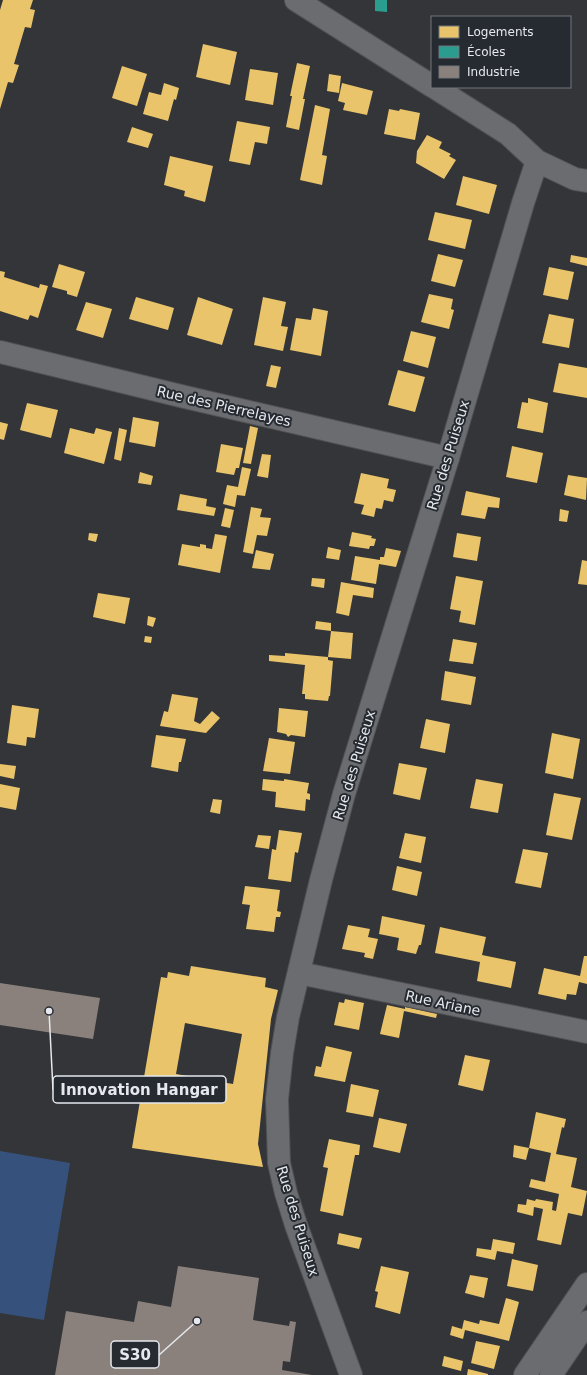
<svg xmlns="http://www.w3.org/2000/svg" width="587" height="1375" font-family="'DejaVu Sans',sans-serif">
	<rect width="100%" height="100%" fill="#333538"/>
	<!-- green -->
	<polygon fill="#36527c" points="0,1151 70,1163 44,1320 0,1313"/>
	<!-- homes -->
	<g fill="#e9c46a" fill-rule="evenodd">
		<polygon points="3,0 33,0 30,9 35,10 31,28 25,27 14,64 19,65 13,83 8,82 0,109 0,10"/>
		<polygon points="203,44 237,52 230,85 196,77"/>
		<polygon points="297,63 310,66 303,99 305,99 299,130 286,127 292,96 290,96"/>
		<polygon points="122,66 147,74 137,106 112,98"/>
		<polygon points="250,69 278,73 273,105 245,100"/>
		<polygon points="329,74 341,76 339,93 327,91"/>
		<polygon points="164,83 179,88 176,100 174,99 168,121 143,114 149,92 161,95"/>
		<polygon points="342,83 373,91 367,115 343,110 345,103 338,101"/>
		<polygon points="315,105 330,109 322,155 327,156 322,185 300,180"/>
		<polygon points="389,109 399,111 400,109 420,113 415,140 384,134"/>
		<polygon points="237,121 270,127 267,144 255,142 250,165 229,161"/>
		<polygon points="132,127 153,134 148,148 127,142"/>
		<polygon points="427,135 442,142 439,148 451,154 449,156 456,160 444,179 416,163 417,151"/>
		<polygon points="170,156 213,166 205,202 184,196 185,191 164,185"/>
		<polygon points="463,176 497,185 489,214 456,205"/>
		<polygon points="435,212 472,220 465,249 428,240"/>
		<polygon points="438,254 463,260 455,287 431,281"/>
		<polygon points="571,255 587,258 587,266 570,262"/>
		<polygon points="59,264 85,272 77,297 67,294 67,291 52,287"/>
		<polygon points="549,267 574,272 568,300 543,295"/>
		<polygon points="0,271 5,272 4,277 39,288 40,284 48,286 38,318 30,315 28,320 0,311"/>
		<polygon points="429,294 453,299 451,309 454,310 449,329 421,322"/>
		<polygon points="136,297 174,308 168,330 129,319"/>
		<polygon points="198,297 233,309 222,345 187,335"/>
		<polygon points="263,297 286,302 281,326 288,327 283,351 254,345"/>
		<polygon points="86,302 112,309 103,338 76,330"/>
		<polygon points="313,308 328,311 321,356 290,350 296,318 311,320"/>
		<polygon points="549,314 574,319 569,348 542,343"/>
		<polygon points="411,331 436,337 428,368 403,361"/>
		<polygon points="559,363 587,368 587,398 553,392"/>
		<polygon points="271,365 281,367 276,388 266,386"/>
		<polygon points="398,370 425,377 415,412 388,405"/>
		<polygon points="528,398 548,403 543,433 517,428 522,402 528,403"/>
		<polygon points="27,403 58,410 51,438 20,430"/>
		<polygon points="133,417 159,422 155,447 129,442"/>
		<polygon points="0,422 8,424 4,440 0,439"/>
		<polygon points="250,426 258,428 251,464 243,463"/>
		<polygon points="70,428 94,434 96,428 112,432 104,464 64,453"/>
		<polygon points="119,428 127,430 121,461 114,459"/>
		<polygon points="221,444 243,448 239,468 236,468 234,475 216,472"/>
		<polygon points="512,446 543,453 537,483 506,477"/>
		<polygon points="262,454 271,455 268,478 257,476"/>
		<polygon points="242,467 251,469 245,496 237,495 235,507 223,504 227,485 238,487"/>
		<polygon points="140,472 153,476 151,485 138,483"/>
		<polygon points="361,473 389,479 387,488 396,490 393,502 384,500 382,509 376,508 374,517 361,514 364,505 354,503"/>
		<polygon points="568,475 587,478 586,500 564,495"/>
		<polygon points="466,491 500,498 499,508 488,507 485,519 461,515"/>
		<polygon points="180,494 207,499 206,506 216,508 214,516 177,510"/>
		<polygon points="251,507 262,509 260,517 271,518 267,536 257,535 253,554 243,552"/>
		<polygon points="225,508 234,510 230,528 221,526"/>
		<polygon points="560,509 569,511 567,522 559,521"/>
		<polygon points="352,532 372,536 371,538 376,539 374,546 370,546 369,549 349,546"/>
		<polygon points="89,533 98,534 96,542 88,540"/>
		<polygon points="457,533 481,537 477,561 453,557"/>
		<polygon points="215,534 227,536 220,573 178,565 182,544 200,547 200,544 206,545 206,548 212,549"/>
		<polygon points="328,547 341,550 339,560 326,558"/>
		<polygon points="386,548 401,551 396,567 379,564 376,584 351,580 355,556 380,560 380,557 384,557"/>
		<polygon points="256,550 274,554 270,570 252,568"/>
		<polygon points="582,560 587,561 587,585 578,584"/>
		<polygon points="456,576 483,581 475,625 459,622 461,611 450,609"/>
		<polygon points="312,578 325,579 324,588 311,586"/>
		<polygon points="341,582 374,588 373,598 353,595 349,616 336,613"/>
		<polygon points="98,593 130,598 125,624 93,617"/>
		<polygon points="148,616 156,618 153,627 147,625"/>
		<polygon points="316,621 331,623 331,631 353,633 351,659 328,657 331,631 315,629"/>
		<polygon points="145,636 152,637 151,643 144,642"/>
		<polygon points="453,639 477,643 473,664 449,661"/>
		<polygon points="285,653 328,657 328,660 333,661 330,696 329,696 328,701 305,699 305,694 302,694 305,665 269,661 269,655 285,656"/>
		<polygon points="445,671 476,677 471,705 441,700"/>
		<polygon points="172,694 198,698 194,721 200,724 212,711 220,718 206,733 160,726 164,711 168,712"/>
		<polygon points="12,705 39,709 35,738 27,737 26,746 7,743"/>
		<polygon points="279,708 308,711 305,737 291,735 288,737 286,734 277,732"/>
		<polygon points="426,719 450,724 445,753 420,748"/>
		<polygon points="552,733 580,739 573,779 545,773"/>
		<polygon points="156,735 186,739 181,762 179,762 178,772 151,767"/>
		<polygon points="269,738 295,742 290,774 263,771"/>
		<polygon points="399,763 427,768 420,800 393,794"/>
		<polygon points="0,764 16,766 14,779 0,776"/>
		<polygon points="263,779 284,781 284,779 309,783 307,793 310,794 310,800 306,799 305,811 275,807 276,792 262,790"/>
		<polygon points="476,779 503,784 498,813 470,808"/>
		<polygon points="0,784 20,788 16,810 0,807"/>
		<polygon points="554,793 581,798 572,840 546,835"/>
		<polygon points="213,799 222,800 220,814 210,812"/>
		<polygon points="279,830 302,833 298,853 295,852 291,882 268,879 272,849 276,850"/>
		<polygon points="405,833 426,837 421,863 399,858"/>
		<polygon points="258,835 271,836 269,849 255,847"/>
		<polygon points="523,849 548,853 541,888 515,883"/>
		<polygon points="397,866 422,872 417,896 392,890"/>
		<polygon points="245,886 280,890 277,911 281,912 280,917 276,917 274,932 246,929 250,905 242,904"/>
		<polygon points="382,916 425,925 421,945 419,945 416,954 397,950 399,938 379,934"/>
		<polygon points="348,925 370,929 368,937 378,939 373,959 364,957 365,953 342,949"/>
		<polygon points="440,927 486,937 482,955 516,962 511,988 477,981 480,962 435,953"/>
		<polygon points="584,956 587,956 587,984 579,982 576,995 567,994 566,1000 538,994 544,968 580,976"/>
		<path d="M191,966L266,978L265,987L278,990L271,1019L258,1144L263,1167L132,1148L161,977L167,978L168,972L189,976ZM185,1023L242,1034L233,1084L176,1074Z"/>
		<polygon points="345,999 364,1003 359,1030 334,1025 339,1002 344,1003"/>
		<polygon points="387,1005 405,1009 405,1007 437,1014 436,1018 404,1011 399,1038 380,1034"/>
		<polygon points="326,1046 352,1052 345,1082 314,1076 316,1066 321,1067"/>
		<polygon points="465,1055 490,1060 483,1091 458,1085"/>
		<polygon points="351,1084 379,1090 373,1117 346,1112"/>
		<polygon points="536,1112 566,1119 564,1128 562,1127 556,1154 577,1158 571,1187 587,1191 582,1216 568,1213 561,1245 537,1240 543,1209 534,1207 533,1216 517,1212 518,1204 526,1205 527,1199 535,1201 536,1199 553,1202 552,1210 556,1211 559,1194 529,1187 531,1179 545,1182 551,1153 529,1148"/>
		<polygon points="379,1118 407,1124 400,1153 373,1147"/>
		<polygon points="329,1139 360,1145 359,1155 355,1155 343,1216 320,1211 328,1168 323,1167"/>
		<polygon points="514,1145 529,1148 526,1160 513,1157"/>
		<polygon points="339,1233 362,1238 359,1249 337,1244"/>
		<polygon points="493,1239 515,1243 513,1254 497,1251 495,1260 476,1256 477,1248 491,1250"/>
		<polygon points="512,1259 538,1265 533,1291 507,1286"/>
		<polygon points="381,1266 409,1272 400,1314 375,1307 378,1292 375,1291"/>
		<polygon points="470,1275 488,1278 484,1298 465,1293"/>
		<polygon points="506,1298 519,1302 509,1341 465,1330 463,1339 450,1335 452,1326 462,1329 464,1320 479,1324 480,1320 499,1324"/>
		<polygon points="476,1341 500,1346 494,1369 471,1363"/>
		<polygon points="444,1356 463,1361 461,1371 442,1366"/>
		<polygon points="468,1369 488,1374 488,1375 467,1375"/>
	</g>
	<!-- schools -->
	<polygon fill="#2a9d8f" points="375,0 387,0 387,12 375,11"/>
	<!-- industry -->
	<g fill="#8a817c">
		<polygon points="0,983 100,998 93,1039 0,1025"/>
		<polygon points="178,1266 259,1278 253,1320 289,1326 290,1321 296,1322 290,1362 283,1361 282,1370 312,1375 55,1375 66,1311 134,1322 138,1301 171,1307"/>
	</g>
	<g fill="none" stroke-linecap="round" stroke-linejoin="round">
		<!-- street casing -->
		<g stroke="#505255" stroke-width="24">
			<g id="street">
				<polyline points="296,0 432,86"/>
				<polyline points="434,87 508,134 537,161 575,179 587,181"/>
				<polyline points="0,352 185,397 448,458"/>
				<polyline points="299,973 587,1032"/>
				<polyline points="351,1375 296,1225 286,1193 279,1163 277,1099 282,1053 288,1017 321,880 344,794 448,458 523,203 537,161"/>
			</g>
		</g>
		<!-- secondary casing -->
		<g stroke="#505255" stroke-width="24">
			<g id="secondary">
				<polyline points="525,1375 587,1284"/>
				<polyline points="551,1375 587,1322"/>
			</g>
		</g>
		<!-- street -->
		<use href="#street" stroke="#6a6c6f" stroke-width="22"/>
		<!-- secondary -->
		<use href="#secondary" stroke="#6a6c6f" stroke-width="22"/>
	</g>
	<g text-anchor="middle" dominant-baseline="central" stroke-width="4" stroke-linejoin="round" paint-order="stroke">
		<!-- street labels -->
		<g font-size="14" fill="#e5e8ed" stroke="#262a31">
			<text transform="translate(224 406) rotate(13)">Rue des Pierrelayes</text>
			<text transform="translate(448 455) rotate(-73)">Rue des Puiseux</text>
			<text transform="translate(354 765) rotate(-73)">Rue des Puiseux</text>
			<text transform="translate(443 1003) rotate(12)">Rue Ariane</text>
			<text transform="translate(298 1221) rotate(73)">Rue des Puiseux</text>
		</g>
	</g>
	<!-- callouts -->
	<path fill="none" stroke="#e5e8ed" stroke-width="1.5" d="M49 1011L53 1090M197 1321L159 1355"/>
	<g fill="#e5e8ed" stroke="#262a31" stroke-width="1.5">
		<circle cx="49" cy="1011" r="4"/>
		<circle cx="197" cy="1321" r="4"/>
	</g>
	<g fill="#262a31" stroke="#e5e8ed" stroke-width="1.5">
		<rect x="53" y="1076" width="173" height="27" rx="4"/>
		<rect x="111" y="1341" width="48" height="27" rx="4"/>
	</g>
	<g font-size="15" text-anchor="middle" font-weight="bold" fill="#e5e8ed">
		<text x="139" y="1095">Innovation Hangar</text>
		<text x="135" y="1360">S30</text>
	</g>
	<!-- legend -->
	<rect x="431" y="16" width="140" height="72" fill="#262a31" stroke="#72767c"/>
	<rect x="439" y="26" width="20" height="12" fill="#e9c46a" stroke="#72767c"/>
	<text x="467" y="36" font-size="12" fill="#e5e8ed">Logements</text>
	<rect x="439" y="46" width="20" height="12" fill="#2a9d8f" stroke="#72767c"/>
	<text x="467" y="56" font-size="12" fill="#e5e8ed">Écoles</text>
	<rect x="439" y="66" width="20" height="12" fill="#8a817c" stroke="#72767c"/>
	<text x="467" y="76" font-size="12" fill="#e5e8ed">Industrie</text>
</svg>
